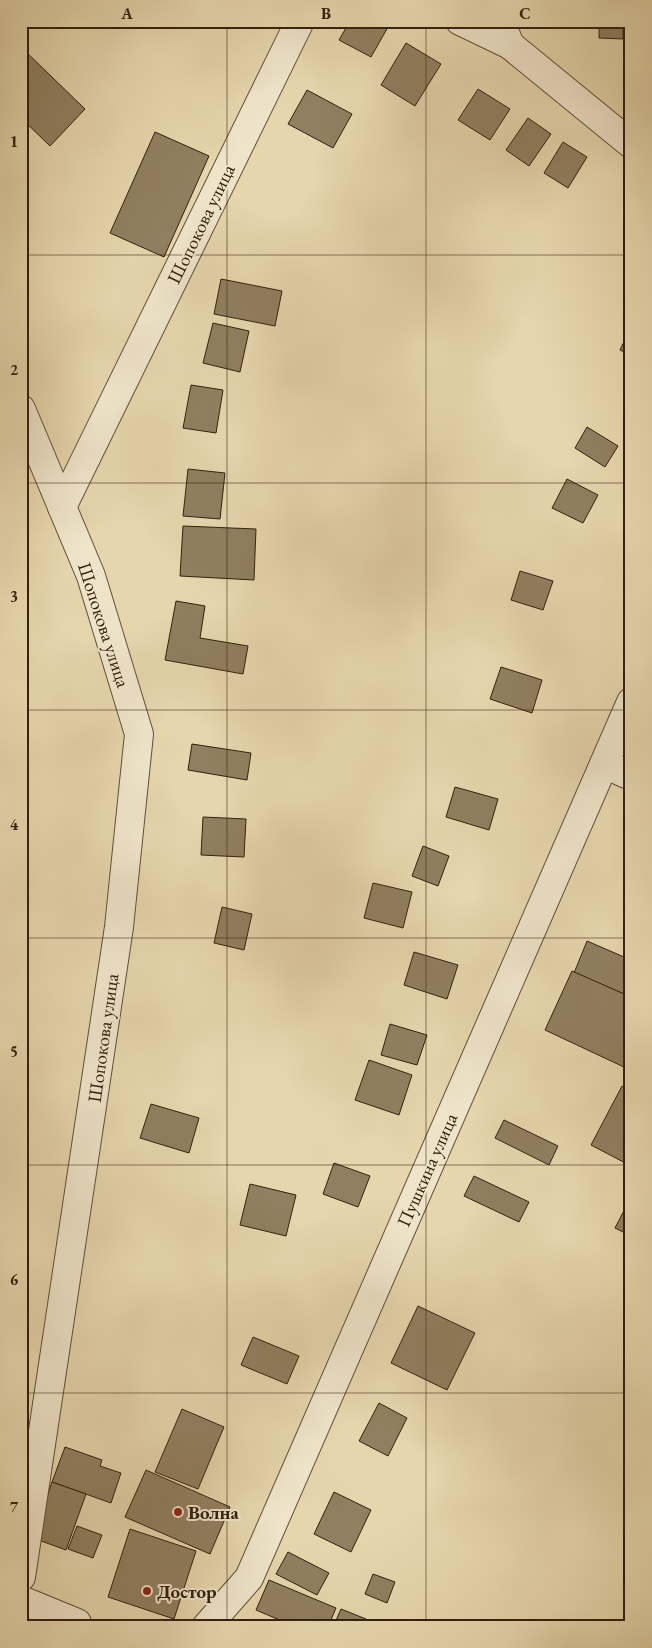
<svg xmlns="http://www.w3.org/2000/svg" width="652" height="1648" font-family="'EB Garamond',serif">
	<rect width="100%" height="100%" fill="#e6d6ad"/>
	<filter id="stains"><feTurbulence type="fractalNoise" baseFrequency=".004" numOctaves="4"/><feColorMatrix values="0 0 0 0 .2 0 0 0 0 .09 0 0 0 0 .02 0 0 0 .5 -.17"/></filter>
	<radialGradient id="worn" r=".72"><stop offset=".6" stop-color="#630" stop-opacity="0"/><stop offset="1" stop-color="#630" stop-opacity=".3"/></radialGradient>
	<!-- building -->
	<g fill="#907f60" stroke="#33200d">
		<polygon points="350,21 377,21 388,27 371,57 339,40"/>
		<polygon points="599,21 623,21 623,39 599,38"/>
		<polygon points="406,43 441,64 415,106 381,85"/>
		<polygon points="21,47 85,109 50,146 21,118"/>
		<polygon points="478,89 510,109 490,140 458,120"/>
		<polygon points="307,90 352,114 333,148 288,124"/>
		<polygon points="528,118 551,134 529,166 506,150"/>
		<polygon points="155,132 209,156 164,257 110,233"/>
		<polygon points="563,142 587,157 568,188 544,173"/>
		<polygon points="631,204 631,220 624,216"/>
		<polygon points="221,279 282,291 275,326 214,314"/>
		<polygon points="213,323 249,331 240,372 203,363"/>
		<polygon points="631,327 631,355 620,350"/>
		<polygon points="191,385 223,390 216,433 183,428"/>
		<polygon points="587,427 618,446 605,467 575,448"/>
		<polygon points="188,469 225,473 220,519 183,516"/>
		<polygon points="567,479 598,495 583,523 552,508"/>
		<polygon points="183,526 256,529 254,580 180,576"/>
		<polygon points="520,571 553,581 543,610 511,600"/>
		<polygon points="176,601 205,606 200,638 248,646 243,674 165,660"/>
		<polygon points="501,667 542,680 532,713 490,699"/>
		<polygon points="192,744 251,753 247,780 188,770"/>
		<polygon points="455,787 498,799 489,830 446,817"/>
		<polygon points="203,817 246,819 244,857 201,855"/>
		<polygon points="423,846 449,856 438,886 412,876"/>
		<polygon points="631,853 631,868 625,866"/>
		<polygon points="373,883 412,892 403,928 364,918"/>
		<polygon points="222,907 252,914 244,950 214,943"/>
		<polygon points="587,941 631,960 631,997 574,973"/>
		<polygon points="414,952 458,965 447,999 404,985"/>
		<polygon points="572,971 631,997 631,1057 626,1068 545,1030"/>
		<polygon points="390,1024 427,1035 417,1065 381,1055"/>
		<polygon points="369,1060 412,1075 399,1115 355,1100"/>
		<polygon points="622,1086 631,1091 631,1166 591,1145"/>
		<polygon points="151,1104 199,1118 189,1153 140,1138"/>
		<polygon points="504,1120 558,1146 549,1165 495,1138"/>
		<polygon points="334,1163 370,1176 358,1207 323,1194"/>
		<polygon points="474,1176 529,1202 519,1222 464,1196"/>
		<polygon points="250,1184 296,1195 286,1236 240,1225"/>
		<polygon points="631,1197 631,1236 615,1228"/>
		<polygon points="418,1306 475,1333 447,1390 391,1363"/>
		<polygon points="253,1337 299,1356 287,1384 241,1365"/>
		<polygon points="379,1403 407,1418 388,1456 359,1441"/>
		<polygon points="182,1409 224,1427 198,1489 155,1472"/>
		<polygon points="65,1447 102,1460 100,1466 121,1473 111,1503 52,1482"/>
		<polygon points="146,1470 230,1507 210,1554 125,1517"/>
		<polygon points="52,1482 86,1494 66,1550 33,1538"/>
		<polygon points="334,1492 371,1510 351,1552 314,1534"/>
		<polygon points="77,1526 102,1535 93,1558 68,1549"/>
		<polygon points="130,1529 196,1551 174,1619 108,1597"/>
		<polygon points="288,1552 329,1573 317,1595 276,1574"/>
		<polygon points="373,1574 395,1582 387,1603 365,1594"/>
		<polygon points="269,1580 336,1608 328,1627 296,1627 256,1610"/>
		<polygon points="341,1609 366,1619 363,1627 333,1627"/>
	</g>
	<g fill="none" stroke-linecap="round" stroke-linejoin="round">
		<!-- minor casing -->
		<g stroke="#604e35" stroke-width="30">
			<g id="minor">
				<polyline points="460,21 510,45"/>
				<polyline points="500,21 510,45 631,144"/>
				<polyline points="21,409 91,576 139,734 119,927 21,1577"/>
				<polyline points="62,507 300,21"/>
				<polyline points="604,764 631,776"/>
				<polyline points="21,1600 77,1623 78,1627"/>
				<polyline points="206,1627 249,1578 631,702"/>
			</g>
		</g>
		<!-- minor -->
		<use href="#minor" stroke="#efe4ca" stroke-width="28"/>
	</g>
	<!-- grid -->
	<path fill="none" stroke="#33200d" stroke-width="1" stroke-opacity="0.55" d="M227,21V1627M426,21V1627M21,255H631M21,483H631M21,710H631M21,938H631M21,1165H631M21,1393H631"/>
	<!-- markers -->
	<g fill="#8f2418" stroke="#efe4ca" stroke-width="2">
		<circle cx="178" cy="1512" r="5"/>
		<circle cx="147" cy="1591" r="5"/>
	</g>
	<g text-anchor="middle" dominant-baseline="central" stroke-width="4" stroke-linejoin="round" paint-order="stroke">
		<!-- street labels -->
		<g font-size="19" fill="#33200d" stroke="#efe4ca">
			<text transform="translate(201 224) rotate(-64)">Шопокова улица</text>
			<text transform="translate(104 625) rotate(72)">Шопокова улица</text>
			<text transform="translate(103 1038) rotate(-82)">Шопокова улица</text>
			<text transform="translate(427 1170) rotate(-66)">Пушкина улица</text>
		</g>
		<!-- poi labels -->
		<g font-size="19" font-weight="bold" fill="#33200d" stroke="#efe4ca" text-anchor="start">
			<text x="188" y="1512">Волна</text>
			<text x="157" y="1591">Достор</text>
		</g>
	</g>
	<!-- margin -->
	<rect width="652" height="1648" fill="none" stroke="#e6d6ad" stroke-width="55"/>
	<rect x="28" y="28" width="596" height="1592" fill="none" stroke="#33200d" stroke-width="2"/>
	<g font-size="16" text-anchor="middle" font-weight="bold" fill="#33200d">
		<text x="127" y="19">A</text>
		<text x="326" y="19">B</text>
		<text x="525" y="19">C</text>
		<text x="14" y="147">1</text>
		<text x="14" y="375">2</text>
		<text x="14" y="602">3</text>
		<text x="14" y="830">4</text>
		<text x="14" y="1057">5</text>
		<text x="14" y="1285">6</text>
		<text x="14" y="1512">7</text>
	</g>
	<rect width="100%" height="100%" filter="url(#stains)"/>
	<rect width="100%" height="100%" fill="url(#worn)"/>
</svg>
